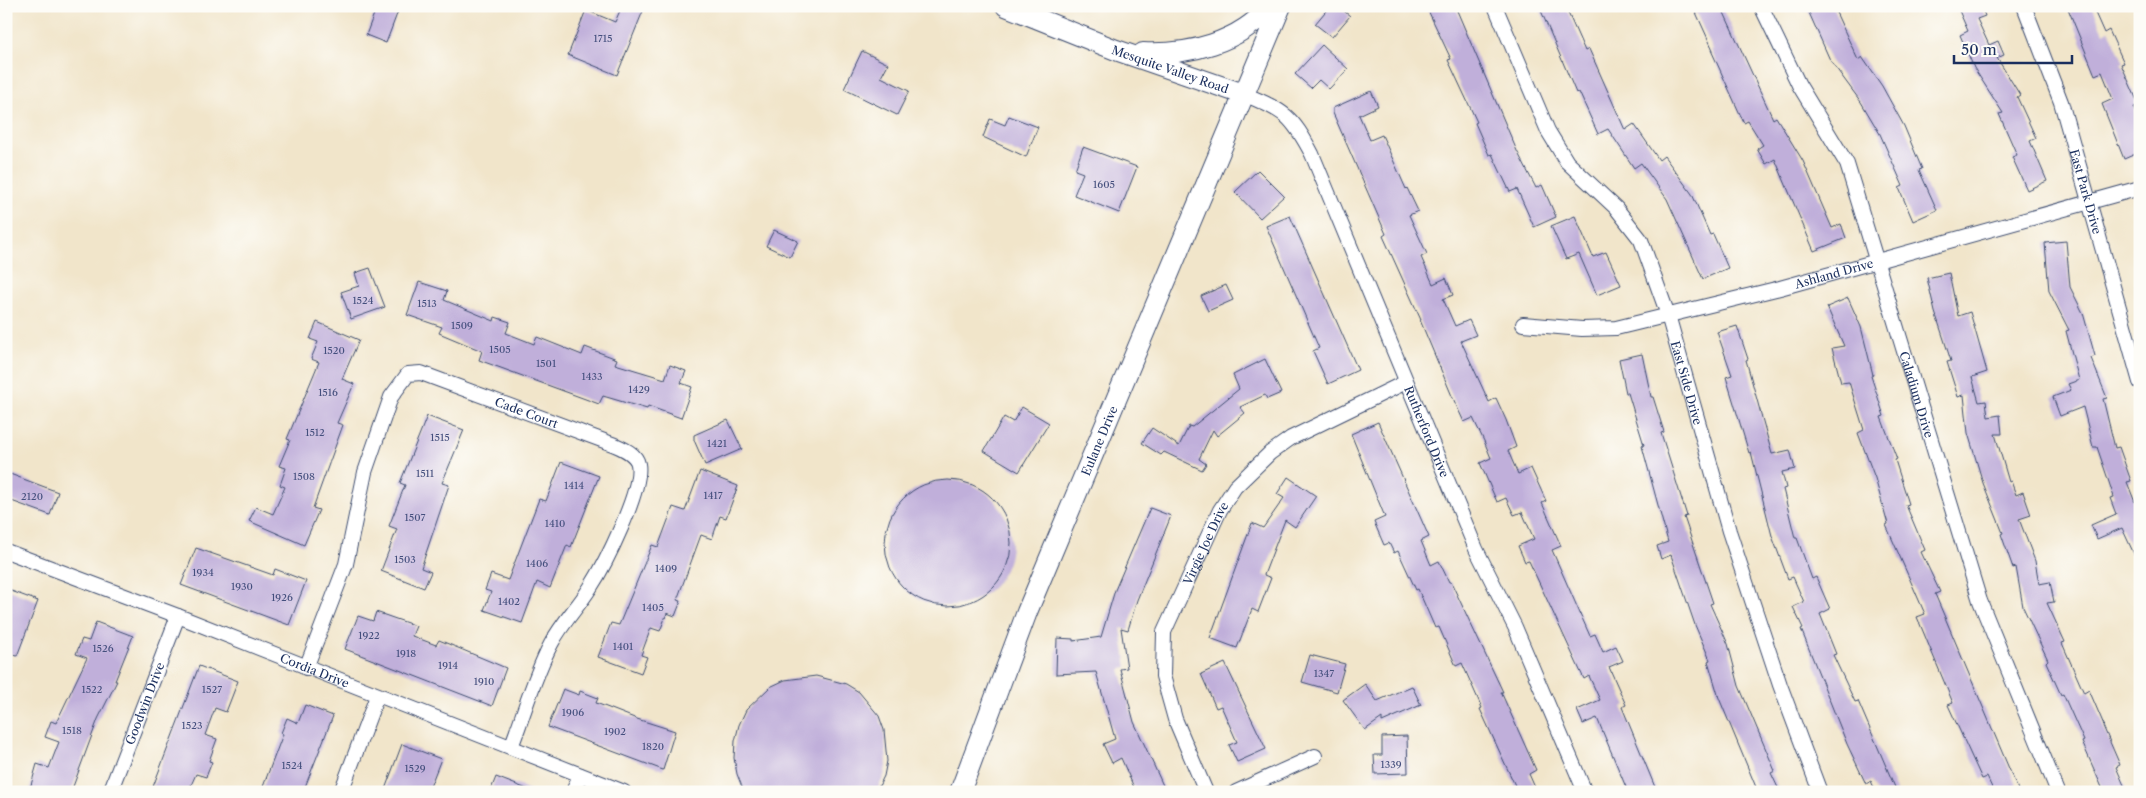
<svg xmlns="http://www.w3.org/2000/svg" width="2146" height="798" font-family="'Libre Caslon Text',serif">
	<rect width="100%" height="100%" fill="#fdfcf7"/>
	<filter id="ink" filterUnits="userSpaceOnUse"><feTurbulence type="fractalNoise" baseFrequency=".02" numOctaves="2"/><feDisplacementMap in="SourceGraphic" scale="10" xChannelSelector="R" yChannelSelector="G"/><feConvolveMatrix kernelMatrix="1 2 1 2 8 2 1 2 1" color-interpolation-filters="sRGB"/></filter>
	<filter id="wash" filterUnits="userSpaceOnUse"><feTurbulence type="fractalNoise" baseFrequency=".0096" numOctaves="4" result="noise"/><feDisplacementMap in="SourceGraphic" scale="20" xChannelSelector="R" yChannelSelector="G"/><feGaussianBlur stdDeviation="1.12" result="paint"/><feColorMatrix in="noise" values="0 0 0 0 0 0 0 0 0 0 0 0 0 0 0 0 0 1.4 0 .05"/><feComposite in="paint" operator="in"/></filter>
	<g filter="url(#wash)">
		<rect width="100%" height="100%" fill="#f1e5ca"/>
		<g id="blocks">
			<!-- building -->
			<g fill="#c0afda">
				<polygon points="377,6 400,6 386,43 366,35"/>
				<polygon points="622,6 645,6 617,75 568,55 586,10 615,22"/>
				<polygon points="1330,6 1338,6 1350,16 1332,37 1315,24"/>
				<polygon points="1426,6 1455,6 1517,151 1536,188 1542,185 1556,217 1534,227 1517,189 1510,192 1492,154 1489,155 1475,123 1477,122 1448,60 1451,59"/>
				<polygon points="1539,6 1565,6 1585,51 1589,49 1625,130 1634,124 1659,160 1664,156 1692,194 1710,235 1713,234 1728,268 1703,279 1667,199 1641,163 1634,168 1608,129 1598,134 1579,92 1576,93"/>
				<polygon points="1693,6 1721,6 1773,119 1776,117 1803,161 1832,228 1841,224 1846,238 1814,251 1775,159 1766,164 1757,149 1763,145 1748,121 1744,123 1711,50 1713,50"/>
				<polygon points="1806,6 1833,6 1858,60 1862,57 1882,86 1904,126 1922,169 1919,170 1937,210 1913,221 1899,188 1903,186 1880,134 1861,102 1830,60"/>
				<polygon points="1957,6 1981,6 1985,16 1977,19 1989,45 1998,41 2004,55 1997,58 2020,95 2017,97 2036,138 2030,141 2047,181 2027,190 2012,157 2017,155 1999,114 2003,113 1974,68 1960,35 1968,31"/>
				<polygon points="2067,6 2092,6 2104,33 2109,30 2124,63 2121,64 2139,105 2134,107 2140,121 2140,152 2124,159 2102,104 2113,99 2102,72 2095,75"/>
				<polygon points="1322,45 1348,69 1329,89 1319,80 1311,88 1295,74"/>
				<polygon points="862,51 888,64 881,77 909,91 897,115 844,89"/>
				<polygon points="1371,91 1378,106 1359,115 1370,140 1382,135 1406,189 1407,188 1418,211 1409,215 1427,254 1421,257 1433,284 1446,278 1453,295 1443,299 1455,326 1469,320 1476,335 1461,341 1489,402 1496,398 1506,420 1516,447 1508,451 1518,474 1531,468 1546,501 1542,503 1561,546 1552,550 1590,636 1595,634 1603,652 1616,646 1623,661 1609,667 1626,705 1622,707 1657,792 1628,792 1597,718 1583,724 1577,710 1600,700 1589,676 1584,679 1529,561 1525,562 1518,546 1534,539 1522,512 1514,515 1506,498 1497,502 1480,463 1491,458 1484,441 1473,418 1464,422 1452,396 1420,320 1421,320 1383,236 1386,234 1333,113 1333,108"/>
				<polygon points="1009,116 1038,127 1026,157 983,137 990,119 1005,125"/>
				<polygon points="1083,147 1137,167 1119,213 1074,195 1083,173 1075,170"/>
				<polygon points="1258,170 1284,196 1260,218 1235,192"/>
				<polygon points="1290,216 1358,370 1328,384 1313,351 1319,348 1266,226"/>
				<polygon points="1575,216 1593,257 1606,252 1621,285 1597,295 1579,254 1566,259 1551,226"/>
				<polygon points="774,230 798,241 790,257 766,246"/>
				<polygon points="2066,241 2070,287 2083,313 2095,356 2091,358 2107,398 2103,399 2115,448 2119,447 2131,481 2127,482 2140,515 2140,567 2122,528 2097,539 2091,525 2116,514 2110,498 2114,497 2097,447 2093,447 2083,407 2060,416 2053,397 2071,390 2068,384 2079,380 2066,331 2069,330 2049,291 2045,243"/>
				<polygon points="370,268 385,307 351,319 341,292 359,286 355,273"/>
				<polygon points="1949,273 1958,316 1970,312 1987,372 1972,377 1979,402 1986,401 1988,417 2000,415 2002,434 1995,434 2009,482 2011,481 2016,495 2023,492 2031,515 2019,519 2035,561 2039,584 2050,582 2054,602 2047,603 2065,642 2062,643 2084,693 2089,690 2104,725 2103,726 2120,765 2116,767 2127,792 2104,792 2082,742 2084,741 2063,694 2061,695 2046,662 2048,660 2023,607 2016,567 2013,568 2001,534 2003,533 1983,483 1968,433 1964,395 1958,397 1947,362 1951,361 1935,312 1927,278"/>
				<polygon points="419,282 447,291 444,300 494,321 495,317 510,322 506,333 534,344 537,337 582,355 585,347 617,359 615,364 665,379 670,365 686,371 681,383 692,387 681,418 648,406 647,409 603,396 599,404 479,360 482,351 439,333 442,327 407,315"/>
				<polygon points="1226,285 1233,300 1208,311 1201,296"/>
				<polygon points="1848,298 1861,327 1873,375 1871,376 1884,416 1881,417 1897,459 1895,460 1909,504 1906,505 1925,550 1921,552 1940,592 1935,594 2019,792 1994,792 1987,777 1982,779 1948,705 1953,703 1917,617 1925,614 1886,525 1888,524 1875,478 1858,433 1864,430 1849,382 1841,383 1832,348 1844,346 1827,307"/>
				<polygon points="317,322 359,340 342,379 354,384 337,423 343,425 313,508 319,510 304,545 249,521 256,507 273,514 285,487 280,485 286,468 279,466 290,440 287,439 319,362 311,359 318,342 310,339"/>
				<polygon points="1737,326 1748,359 1746,360 1772,454 1790,450 1795,469 1782,472 1786,488 1783,489 1795,538 1797,538 1812,579 1816,577 1830,609 1820,614 1836,654 1833,655 1855,702 1858,701 1897,792 1876,792 1871,781 1866,784 1847,744 1801,629 1803,628 1793,607 1804,602 1793,577 1788,579 1772,536 1751,452 1749,453 1726,377 1732,375 1717,332"/>
				<polygon points="1642,354 1651,397 1653,397 1664,432 1661,433 1687,516 1684,517 1713,603 1710,604 1728,644 1739,686 1775,771 1771,773 1780,792 1758,792 1719,698 1708,661 1710,660 1695,625 1671,555 1661,559 1657,546 1668,542 1642,446 1644,445 1628,393 1626,393 1619,359"/>
				<polygon points="1265,359 1281,393 1267,399 1265,395 1240,407 1245,413 1217,436 1213,430 1199,459 1206,464 1202,470 1164,452 1161,455 1142,443 1152,428 1179,446 1189,426 1192,427 1239,389 1233,375"/>
				<polygon points="1022,407 1049,423 1019,472 984,451 1004,417 1013,422"/>
				<polygon points="427,416 464,430 442,483 449,485 421,568 431,572 424,588 381,571 397,529 389,526 405,485 400,483"/>
				<polygon points="728,420 742,449 705,465 694,440 694,435"/>
				<polygon points="1378,422 1429,537 1421,541 1431,565 1439,561 1449,582 1451,582 1503,692 1501,692 1536,770 1529,774 1537,792 1518,792 1480,709 1482,708 1462,663 1456,666 1439,627 1435,628 1418,589 1416,590 1398,551 1394,553 1389,543 1384,545 1374,522 1385,517 1351,434"/>
				<polygon points="561,462 599,476 571,547 567,545 550,588 537,582 522,623 484,610 491,592 485,590 491,574 508,580 539,499 546,501"/>
				<polygon points="700,471 738,486 726,518 720,516 712,539 701,535 677,600 681,601 675,616 667,613 660,631 651,628 641,655 647,657 641,673 598,657 611,623 619,625 652,545 658,547 673,507 685,511"/>
				<polygon points="10,474 58,492 50,515 6,499 6,485"/>
				<polygon points="1288,477 1316,496 1295,527 1285,520 1264,575 1271,578 1258,612 1252,609 1237,648 1210,638 1252,523 1263,528 1284,498 1277,494"/>
				<circle cx="948" cy="543" r="63"/>
				<polygon points="1150,508 1171,516 1137,600 1128,630 1121,628 1127,668 1120,669 1134,722 1166,792 1136,792 1121,758 1112,763 1103,744 1115,739 1096,672 1056,674 1057,638 1073,639 1073,641 1101,637 1115,590"/>
				<polygon points="196,548 273,575 275,569 306,581 289,625 181,585"/>
				<polygon points="6,589 38,601 17,656 6,652"/>
				<polygon points="376,612 416,626 412,636 436,645 439,640 506,668 492,706 345,649 358,616 373,621"/>
				<polygon points="96,622 133,636 115,681 117,681 98,719 71,792 29,792 37,764 49,768 59,742 45,737 51,721 56,723 87,658 76,654 82,639 89,641"/>
				<polygon points="1310,655 1345,664 1337,692 1302,682"/>
				<polygon points="1225,663 1266,749 1237,762 1229,745 1237,742 1221,706 1216,708 1201,674"/>
				<polygon points="199,666 238,681 226,712 215,708 205,735 217,739 209,761 212,762 206,777 196,774 188,792 151,792"/>
				<polygon points="816,676 846,684 859,692 879,716 884,730 887,761 884,776 876,792 744,792 737,774 734,758 735,741 739,725 746,710 770,687 785,680"/>
				<polygon points="1365,684 1377,701 1412,686 1421,705 1382,722 1382,718 1365,730 1343,700"/>
				<polygon points="563,689 579,695 580,691 598,698 596,703 637,719 675,731 663,770 548,727"/>
				<polygon points="305,705 333,716 303,792 261,792 283,734 281,733 287,718 298,723"/>
				<polygon points="1407,736 1408,773 1375,774 1374,755 1382,755 1382,737"/>
				<polygon points="402,744 441,759 428,792 384,792"/>
				<polygon points="496,777 532,791 532,792 490,792"/>
			</g>
		</g>
	</g>
	<g filter="url(#ink)">
		<use href="#blocks" fill-opacity="0" stroke="#3b4a6e" stroke-width="1"/>
		<g fill="none" stroke-linecap="round" stroke-linejoin="round">
			<!-- street casing -->
			<g stroke="#3b4a6e" stroke-width="16">
				<g id="street">
					<path id="s1" d="M1495,6L1548,131L1567,162L1616,208L1641,240L1668,315L1729,531L1780,685L1820,792"/>
					<path id="s2" d="M1761,6L1799,85L1847,164L1980,601L2058,792"/>
					<path id="s3" d="M2024,6L2061,102L2140,382"/>
					<path id="s4" d="M1246,95C1285,111 1292,116 1312,154L1476,549L1515,627L1585,792"/>
					<path id="s5" d="M1523,324L1582,329L1616,328L1780,288L2140,188"/>
					<path id="s6" d="M6,551L178,616L624,792"/>
					<path id="s7" d="M306,668L346,564L365,472L391,397L408,374L421,373L615,445C624,449 636,454 638,464C643,489 605,565 590,588C578,607 562,623 551,644C534,676 524,714 511,747"/>
					<path id="s8" d="M110,792L178,616"/>
					<polyline points="341,792 377,696"/>
					<polyline points="573,792 580,775"/>
					<path id="s9" d="M1206,792L1175,719L1163,676L1164,632L1220,510L1235,487L1270,453L1291,438L1406,382"/>
					<polyline points="1236,792 1315,756"/>
				</g>
			</g>
			<!-- secondary casing -->
			<g stroke="#3b4a6e" stroke-width="22">
				<g id="secondary">
					<path id="s10" d="M1006,6L1116,50L1246,95"/>
					<path d="M1143,53C1188,55 1240,43 1270,6"/>
					<path id="s11" d="M960,792L1027,612L1281,6"/>
				</g>
			</g>
			<!-- street -->
			<use href="#street" stroke="#fff" stroke-width="14"/>
			<!-- secondary -->
			<use href="#secondary" stroke="#fff" stroke-width="20"/>
		</g>
	</g>
	<g text-anchor="middle" dominant-baseline="central" stroke-width="4.5" stroke-linejoin="round" paint-order="stroke">
		<!-- number labels -->
		<g font-size="10" fill="#444f7d">
			<text x="603" y="38">1715</text>
			<text x="1104" y="184">1605</text>
			<text x="363" y="300">1524</text>
			<text x="427" y="303">1513</text>
			<text x="462" y="325">1509</text>
			<text x="500" y="349">1505</text>
			<text x="334" y="350">1520</text>
			<text x="546" y="363">1501</text>
			<text x="592" y="376">1433</text>
			<text x="639" y="389">1429</text>
			<text x="328" y="392">1516</text>
			<text x="315" y="432">1512</text>
			<text x="440" y="437">1515</text>
			<text x="717" y="443">1421</text>
			<text x="425" y="473">1511</text>
			<text x="304" y="476">1508</text>
			<text x="574" y="485">1414</text>
			<text x="713" y="495">1417</text>
			<text x="32" y="496">2120</text>
			<text x="415" y="517">1507</text>
			<text x="555" y="523">1410</text>
			<text x="405" y="559">1503</text>
			<text x="537" y="563">1406</text>
			<text x="666" y="568">1409</text>
			<text x="203" y="572">1934</text>
			<text x="242" y="586">1930</text>
			<text x="282" y="597">1926</text>
			<text x="509" y="601">1402</text>
			<text x="653" y="607">1405</text>
			<text x="369" y="635">1922</text>
			<text x="623" y="646">1401</text>
			<text x="103" y="648">1526</text>
			<text x="406" y="653">1918</text>
			<text x="448" y="665">1914</text>
			<text x="1324" y="673">1347</text>
			<text x="484" y="681">1910</text>
			<text x="92" y="689">1522</text>
			<text x="212" y="689">1527</text>
			<text x="573" y="712">1906</text>
			<text x="192" y="725">1523</text>
			<text x="72" y="730">1518</text>
			<text x="615" y="731">1902</text>
			<text x="653" y="746">1820</text>
			<text x="1391" y="764">1339</text>
			<text x="292" y="765">1524</text>
			<text x="415" y="768">1529</text>
		</g>
		<!-- street labels -->
		<g font-size="12" fill="#1b2f5e" stroke="#fdfcf7">
			<text stroke="none"><textPath href="#s10" startOffset="176">Mesquite Valley Road</textPath></text>
			<text stroke="none"><textPath href="#s3" startOffset="196">East Park Drive</textPath></text>
			<text stroke="none"><textPath href="#s5" startOffset="318">Ashland Drive</textPath></text>
			<text stroke="none"><textPath href="#s1" startOffset="430">East Side Drive</textPath></text>
			<text stroke="none"><textPath href="#s2" startOffset="421">Caladium Drive</textPath></text>
			<text stroke="none"><textPath href="#s7" startOffset="439">Cade Court</textPath></text>
			<text stroke="none"><textPath href="#s4" startOffset="392">Rutherford Drive</textPath></text>
			<text stroke="none"><textPath href="#s11" startOffset="378">Eulane Drive</textPath></text>
			<text stroke="none"><textPath href="#s9" startOffset="266">Virgie Joe Drive</textPath></text>
			<text stroke="none"><textPath href="#s6" startOffset="331">Cordia Drive</textPath></text>
			<text stroke="none"><textPath href="#s8" startOffset="95">Goodwin Drive</textPath></text>
		</g>
	</g>
	<!-- margin -->
	<rect width="2146" height="798" fill="none" stroke="#fdfcf7" stroke-width="25"/>
	<!-- scale -->
	<path d="M1954 55v8h118v-8" fill="none" stroke="#1b2f5e" stroke-width="2.5"/>
	<text x="1961" y="55" font-size="15" fill="#1b2f5e" stroke="#fdfcf7" stroke-width="4" paint-order="stroke">50 m</text>
</svg>
